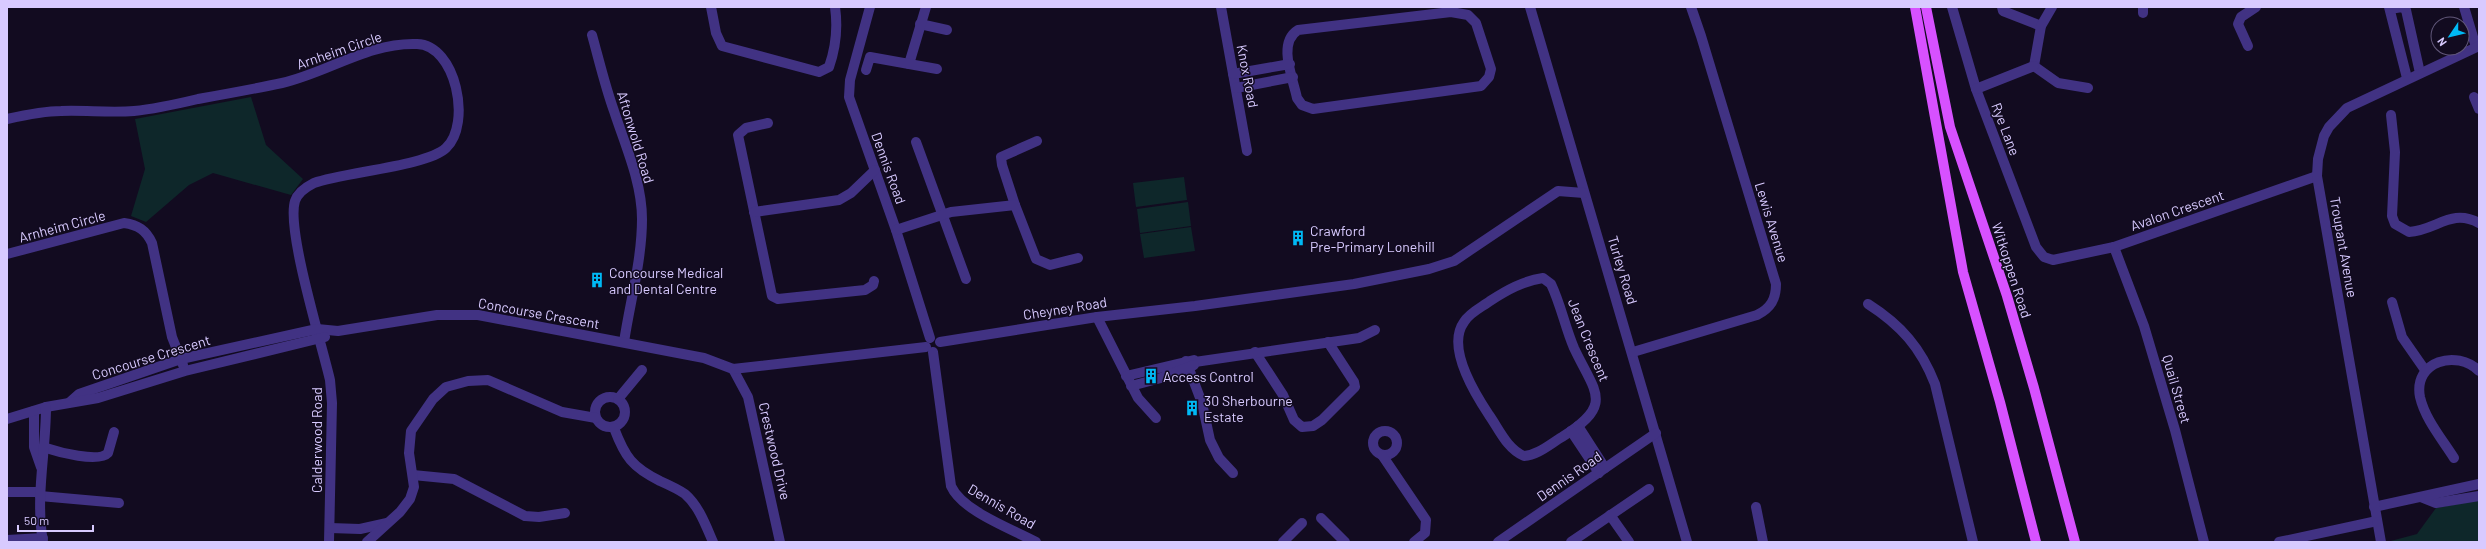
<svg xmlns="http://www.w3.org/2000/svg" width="2486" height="549" font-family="Barlow,sans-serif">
	<rect width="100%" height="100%" fill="#120b20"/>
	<!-- green -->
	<g fill="#0e272a">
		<polygon points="251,97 266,145 303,179 291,195 213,173 189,185 146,222 131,216 145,169 135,119"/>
		<polygon points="1184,177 1187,200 1136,207 1133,183"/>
		<polygon points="1188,202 1191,226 1140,233 1137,209"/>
		<polygon points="1191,227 1195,251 1144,258 1140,234"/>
		<polygon points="2479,500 2479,542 2387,542 2417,534 2436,508"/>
	</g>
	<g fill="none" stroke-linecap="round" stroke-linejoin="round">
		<!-- minor -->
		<g stroke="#413283" stroke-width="10">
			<path d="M711,7L716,33L722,46L819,72L829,67C836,47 838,28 835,7"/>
			<polyline points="870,7 850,80 849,97 896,230 930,338"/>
			<polyline points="1221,7 1247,151"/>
			<polyline points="1530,7 1687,542"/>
			<polyline points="1952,7 1976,89 2036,247 2044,257 2053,260 2114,247 2317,176"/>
			<polyline points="2002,7 2003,11 2041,26"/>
			<polyline points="2389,7 2407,78"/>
			<polyline points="2464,7 2476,47"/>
			<polyline points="2390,9 2402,7 2406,10 2420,73"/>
			<path d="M1451,12L1468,15L1476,23L1491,69L1489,77L1481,86L1313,109L1302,105L1297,98C1293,78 1277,43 1298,30Z"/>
			<polyline points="2143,13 2143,7"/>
			<polyline points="920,24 947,30"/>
			<path d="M592,35C599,60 605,86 614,111C625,145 642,182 642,219C642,260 630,302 624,342"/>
			<polyline points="2248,46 2238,24 2241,17 2256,7"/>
			<polyline points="909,64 926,7"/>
			<polyline points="2034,66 2041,26 2052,7"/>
			<polyline points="2034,66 2058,83 2088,88"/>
			<polyline points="866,70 870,57 937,69"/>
			<polyline points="1233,74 1290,64"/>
			<polyline points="1236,88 1293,77"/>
			<polyline points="1976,89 2034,66"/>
			<polyline points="2474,97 2479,109"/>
			<path d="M2391,115L2395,152L2392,216L2395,224L2409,232C2437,230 2451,208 2479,223"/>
			<path d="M7,119C25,115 43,111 61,111C85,110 110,113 134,111C155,109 177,104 198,99C226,94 254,89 282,83C327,73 369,42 417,44C456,45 472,124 446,148C427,166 345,172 314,183C306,187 298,192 295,201C286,229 322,345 330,380L332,403L329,542"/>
			<polyline points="768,123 746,128 738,135 772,296 778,299 865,290 873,285 874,281"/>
			<polyline points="916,142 966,279"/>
			<polyline points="1015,205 1002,165 1001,157 1037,141"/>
			<polyline points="754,212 839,200 851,193 875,170"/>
			<polyline points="896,230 951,212 1015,205 1036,259 1050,265 1078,258"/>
			<polyline points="2114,247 2144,326 2175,430 2204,542"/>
			<path d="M7,254L124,223C138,225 146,230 152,243L172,337L183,365"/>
			<path d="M1543,278L1551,284C1561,305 1565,327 1574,348C1595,393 1615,404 1562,437C1550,444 1538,455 1524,456C1507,449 1499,429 1489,415C1475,394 1446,347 1464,322C1469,313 1482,307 1490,301C1507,290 1523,281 1543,278Z"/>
			<polyline points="2392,302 2402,337 2425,370"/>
			<path d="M1868,304C1901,325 1921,348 1935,384L1973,542"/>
			<polyline points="1097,317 1138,398 1156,418"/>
			<polyline points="940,342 1097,317 1195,306 1354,284 1429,269 1454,261 1558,191 1584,193"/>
			<path d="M933,352L951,486C962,511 1012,529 1036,542"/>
			<polyline points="1255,352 1283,395 1294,420 1302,427 1313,426 1322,420 1355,387 1354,382 1328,342"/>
			<path d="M1633,352L1757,315C1771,308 1776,299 1776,284L1701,36L1691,7"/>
			<polyline points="1186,361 1202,403 1210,440 1219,458 1233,473"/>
			<polyline points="733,369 748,397 780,542"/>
			<polyline points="1126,376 1194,360 1195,362 1359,338 1375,330"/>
			<polyline points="1131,386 1161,378 1194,365"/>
			<circle cx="610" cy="412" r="15"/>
			<polyline points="618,399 642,370"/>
			<polyline points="70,402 79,394 181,359 317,329 338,331 437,315 478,315 704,358 733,369 926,347"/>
			<polyline points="34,411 34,447 41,467"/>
			<polyline points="7,419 46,407 98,398 185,371 325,337"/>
			<polyline points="1578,426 1605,468"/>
			<path d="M614,428C625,457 632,467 660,481C669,485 678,489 685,494C699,506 706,526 713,542"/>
			<polyline points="1571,431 1599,473"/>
			<circle cx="1385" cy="443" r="12"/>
			<path d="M46,448C58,452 99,463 108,453L114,432"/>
			<polyline points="1382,455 1426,520 1425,533 1414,542"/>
			<path d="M2454,458C2442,439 2425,419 2420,397C2413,361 2457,349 2479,371"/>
			<polyline points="413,475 454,479 525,516 539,517 565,513"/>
			<polyline points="7,492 40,492"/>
			<polyline points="40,496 119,503"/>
			<polyline points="2421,497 2436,503 2479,496"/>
			<polyline points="1756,507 1763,542"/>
			<polyline points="2374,507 2479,484"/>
			<polyline points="1610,515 1629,542"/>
			<polyline points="1321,518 1345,542"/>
			<polyline points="330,528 360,529 387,523"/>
			<polyline points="7,540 43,538"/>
			<path d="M43,542C35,497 46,452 46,407"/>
			<polyline points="367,542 400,512 410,499 414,487 409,453 411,431 433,399 446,387 468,381 488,380 562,412 596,418"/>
			<polyline points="1283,542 1302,523"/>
			<polyline points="1498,542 1656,433"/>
			<polyline points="1571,542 1649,489"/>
			<polyline points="2279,542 2377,521"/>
			<polyline points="2381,542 2317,176 2318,159 2324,136 2329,127 2347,108 2479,46"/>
		</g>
		<!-- major -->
		<g stroke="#d751ff" stroke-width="10">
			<polyline points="1915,7 1963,272 2000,402 2036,542"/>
			<polyline points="1926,7 1950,127 2007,296 2034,388 2075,542"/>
		</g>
	</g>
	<!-- icons -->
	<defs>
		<g id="building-bare" transform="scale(1.2)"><path d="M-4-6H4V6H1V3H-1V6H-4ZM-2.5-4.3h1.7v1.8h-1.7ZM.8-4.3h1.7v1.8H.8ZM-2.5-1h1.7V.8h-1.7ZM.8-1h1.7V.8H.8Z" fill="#00b9f5" stroke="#120b20" stroke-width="2.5" paint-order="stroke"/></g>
	</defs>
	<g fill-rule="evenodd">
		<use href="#building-bare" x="1298" y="238"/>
		<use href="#building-bare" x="597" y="280"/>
		<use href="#building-bare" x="1151" y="376"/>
		<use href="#building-bare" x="1192" y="408"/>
	</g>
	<g text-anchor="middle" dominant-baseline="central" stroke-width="3" stroke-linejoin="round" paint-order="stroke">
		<!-- street labels -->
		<g font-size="14" fill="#d8caff" stroke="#120b20">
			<text transform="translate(339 50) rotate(-19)">Arnheim Circle</text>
			<text transform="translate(1248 76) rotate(79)">Knox Road</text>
			<text transform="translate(2006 129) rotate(69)">Rye Lane</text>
			<text transform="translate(636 137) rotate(73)">Aftonwold Road</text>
			<text transform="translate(889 168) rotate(70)">Dennis Road</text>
			<text transform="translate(2177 210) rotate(-19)">Avalon Crescent</text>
			<text transform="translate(1772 222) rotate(73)">Lewis Avenue</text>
			<text transform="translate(62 226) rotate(-15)">Arnheim Circle</text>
			<text transform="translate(2344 247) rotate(80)">Troupant Avenue</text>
			<text transform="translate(1623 270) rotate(73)">Turley Road</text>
			<text transform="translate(2012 270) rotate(72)">Witkoppen Road</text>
			<text transform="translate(1065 308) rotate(-9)">Cheyney Road</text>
			<text transform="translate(539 313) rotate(10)">Concourse Crescent</text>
			<text transform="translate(1589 340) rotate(68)">Jean Crescent</text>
			<text transform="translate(151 357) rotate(-17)">Concourse Crescent</text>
			<text transform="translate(2177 389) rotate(74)">Quail Street</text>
			<text transform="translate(316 440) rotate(-90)">Calderwood Road</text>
			<text transform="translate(775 451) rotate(77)">Crestwood Drive</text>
			<text transform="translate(1569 476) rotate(-35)">Dennis Road</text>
			<text transform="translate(1002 506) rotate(30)">Dennis Road</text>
		</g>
		<!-- poi labels -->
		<g font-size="14" fill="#d8caff" stroke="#120b20" text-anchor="start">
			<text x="1310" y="230">Crawford<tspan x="1310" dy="16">Pre-Primary Lonehill</tspan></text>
			<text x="609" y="272">Concourse Medical<tspan x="609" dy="16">and Dental Centre</tspan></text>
			<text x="1163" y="376">Access Control</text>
			<text x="1204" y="400">30 Sherbourne<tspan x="1204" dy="16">Estate</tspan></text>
		</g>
	</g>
	<!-- border -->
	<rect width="2486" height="549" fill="none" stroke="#d8caff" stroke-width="16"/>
	<!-- north arrow -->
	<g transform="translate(2450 36) rotate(235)"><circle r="19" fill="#120b20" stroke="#615779"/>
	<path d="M0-3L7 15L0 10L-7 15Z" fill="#00b9f5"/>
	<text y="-6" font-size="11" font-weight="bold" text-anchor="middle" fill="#d8caff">N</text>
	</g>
	<!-- scale -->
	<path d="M18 525v6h75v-6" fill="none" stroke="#d8caff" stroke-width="2"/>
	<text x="24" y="525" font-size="12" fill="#d8caff" stroke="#120b20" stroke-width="3" paint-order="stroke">50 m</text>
</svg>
